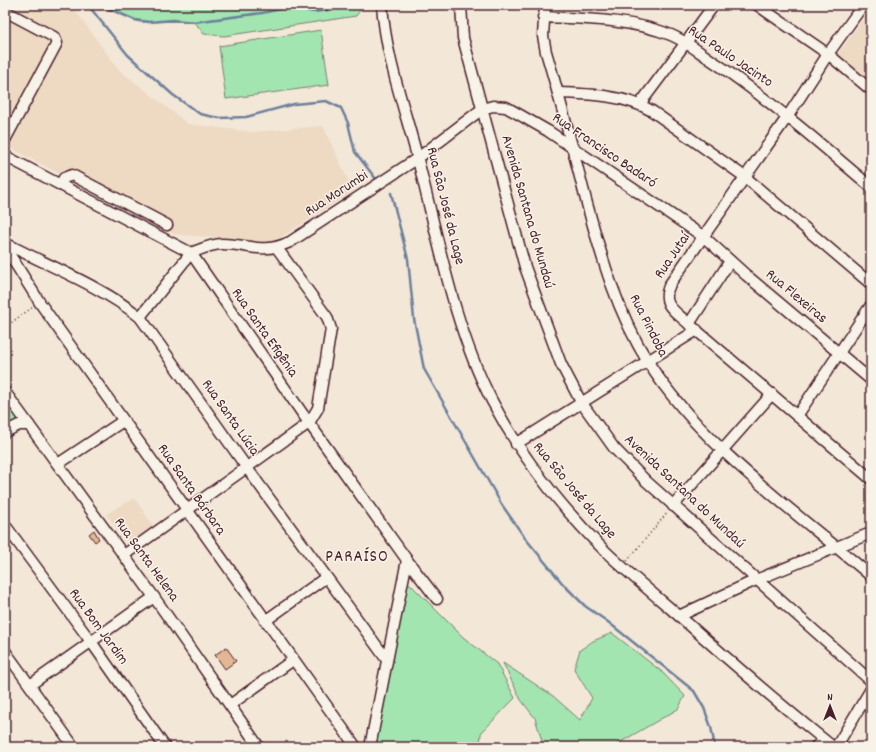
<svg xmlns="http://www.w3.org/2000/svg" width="876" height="752" font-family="Dekko,sans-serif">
	<rect width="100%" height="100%" fill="#f3e7d7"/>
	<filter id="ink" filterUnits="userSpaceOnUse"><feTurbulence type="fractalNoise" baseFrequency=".025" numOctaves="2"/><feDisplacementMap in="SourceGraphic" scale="8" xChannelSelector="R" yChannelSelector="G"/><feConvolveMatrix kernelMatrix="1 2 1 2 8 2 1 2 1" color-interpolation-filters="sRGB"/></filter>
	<g filter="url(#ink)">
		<!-- built -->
		<g fill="#eed9c3">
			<polygon points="5,5 52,5 75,10 118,69 188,124 252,132 323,126 353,191 272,243 174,234 5,145"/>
			<polygon points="871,8 871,83 837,55"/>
			<polygon points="134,498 154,527 128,543 106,514"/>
		</g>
		<!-- green -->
		<g fill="#a2e5b0" stroke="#76826e">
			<polygon points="104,5 364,5 356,16 224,36 204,34 194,21 139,22"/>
			<polygon points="321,30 329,85 226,99 219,46"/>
			<polygon points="7,400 21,417 5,425 5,404"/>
			<polygon points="408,582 463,637 497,664 515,698 481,733 480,747 374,747 393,657 400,611"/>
			<polygon points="612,633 661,671 685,696 678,709 612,747 544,747 535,718 521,700 503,663 553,696 580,720 592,698 574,669 580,650 593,641"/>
		</g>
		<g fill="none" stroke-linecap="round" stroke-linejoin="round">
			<!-- stream -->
			<g stroke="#6d809b" stroke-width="2.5">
				<polyline points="88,5 128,55 173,95 200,114 219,118 246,117 294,104 326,101 341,108 348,123 355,152 376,179"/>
				<polyline points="100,5 135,20 149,22 173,20 194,22 262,13 290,7 314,12 361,5"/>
				<polyline points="391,193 408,259 414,319 424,369 502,505 525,538 563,584 585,606 608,622 694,691 704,708 711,727 715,747"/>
			</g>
		</g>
		<!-- building -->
		<g fill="#e3b794" stroke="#4a1f2b">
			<polygon points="94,530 99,539 95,542 89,534"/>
			<polygon points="226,647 236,661 225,669 215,655"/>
		</g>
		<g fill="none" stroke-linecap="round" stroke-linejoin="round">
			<!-- minor casing -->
			<g stroke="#4a1f2b" stroke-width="13">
				<g id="minor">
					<path d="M382,5C386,62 408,117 421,172C440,248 456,332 492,401C521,456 559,505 603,549C629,574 657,597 685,621C733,664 782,706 833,747"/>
					<polyline points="461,5 463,38 525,267 561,364 581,402 614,448 646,481 871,681"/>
					<path d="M545,5L543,36L546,52C561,101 573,151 586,200C601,256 617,312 648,362C701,446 796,512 871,576"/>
					<polyline points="757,5 828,54 871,90"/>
					<path d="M863,5L828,54L788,116L670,284C660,305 675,311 689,324L871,479"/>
					<polyline points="5,11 54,37 57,43 5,140"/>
					<path d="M543,17C586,19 630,19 671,35C688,42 704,56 720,66C773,103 822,145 871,187"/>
					<path d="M558,93C590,94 624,95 652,111L745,177L871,284"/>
					<polyline points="640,104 714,5"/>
					<polyline points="5,156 191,253 309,423 407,560 437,599"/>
					<polyline points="60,185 64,178 72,175 167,225"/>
					<path d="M5,243C49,266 101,286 140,317L247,468L387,660"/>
					<polyline points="5,247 40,303 356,747"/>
					<path d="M191,253C201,249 212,244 222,244C251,244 261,255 290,242L418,158L482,109L493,106L506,107L548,131L704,237L746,275L871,380"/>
					<polyline points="140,317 191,253"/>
					<polyline points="689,324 730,261"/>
					<polyline points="5,392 154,597 259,747"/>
					<polyline points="797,416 871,305"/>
					<polyline points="5,432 19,425 29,425"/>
					<polyline points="516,444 697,330"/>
					<polyline points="58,464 123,421"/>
					<polyline points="673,506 772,394"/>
					<polyline points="5,525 92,643 165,747"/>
					<polyline points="124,555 309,423 318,408 331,329 327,317 277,248"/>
					<polyline points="679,616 756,580 871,533"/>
					<polyline points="265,621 325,578"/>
					<polyline points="5,651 74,747"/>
					<polyline points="30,685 154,597"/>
					<polyline points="230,705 293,660"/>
					<polyline points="370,747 407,560"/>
					<polyline points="815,747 825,741"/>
					<polyline points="836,747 871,689"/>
				</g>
			</g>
			<!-- path -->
			<g stroke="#4a1f2b" stroke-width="1.5" stroke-dasharray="1 3" stroke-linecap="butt">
				<polyline points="5,327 33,307"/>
				<polyline points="627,561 667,513"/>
			</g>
			<!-- minor -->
			<use href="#minor" stroke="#f7f3e8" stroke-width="10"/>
		</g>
	</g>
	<g text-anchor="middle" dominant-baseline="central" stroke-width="3" stroke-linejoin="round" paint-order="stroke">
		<!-- street labels -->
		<g font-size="15" fill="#4a1f2b" stroke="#f7f3e8">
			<text transform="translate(730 57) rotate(34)">Rua Paulo Jacinto</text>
			<text transform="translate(604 151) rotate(34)">Rua Francisco Badaró</text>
			<text transform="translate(337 194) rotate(-33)">Rua Morumbi</text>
			<text transform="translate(445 206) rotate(76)">Rua São José da Lage</text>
			<text transform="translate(527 212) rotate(74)">Avenida Santana do Mundaú</text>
			<text transform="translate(673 256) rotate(-56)">Rua Jutaí</text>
			<text transform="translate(796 297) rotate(40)">Rua Flexeiras</text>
			<text transform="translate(648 326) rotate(63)">Rua Pindoba</text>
			<text transform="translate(264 333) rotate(55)">Rua Santa Efigênia</text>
			<text transform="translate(230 418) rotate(55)">Rua Santa Lúcia</text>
			<text transform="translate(191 490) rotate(55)">Rua Santa Bárbara</text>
			<text transform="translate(574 491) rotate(50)">Rua São José da Lage</text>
			<text transform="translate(684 492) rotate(43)">Avenida Santana do Mundaú</text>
			<text transform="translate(146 560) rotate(54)">Rua Santa Helena</text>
			<text transform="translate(98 627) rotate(54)">Rua Bom Jardim</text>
		</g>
		<!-- quarter labels -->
		<g font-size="17" letter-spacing="1" fill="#4a1f2b" stroke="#f7f3e8">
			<text x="357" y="558">PARAÍSO</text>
		</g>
	</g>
	<!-- margin -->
	<rect width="876" height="752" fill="none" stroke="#f7f3e8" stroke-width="20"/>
	<rect x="10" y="10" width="856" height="732" fill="none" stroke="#4a1f2b" stroke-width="1.5" filter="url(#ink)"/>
	<!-- north arrow -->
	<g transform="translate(830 706)" stroke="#f7f3e8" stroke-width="3" paint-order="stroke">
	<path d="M0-3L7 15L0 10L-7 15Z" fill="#4a1f2b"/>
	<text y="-6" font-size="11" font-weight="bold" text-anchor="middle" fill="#4a1f2b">N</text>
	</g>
</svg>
